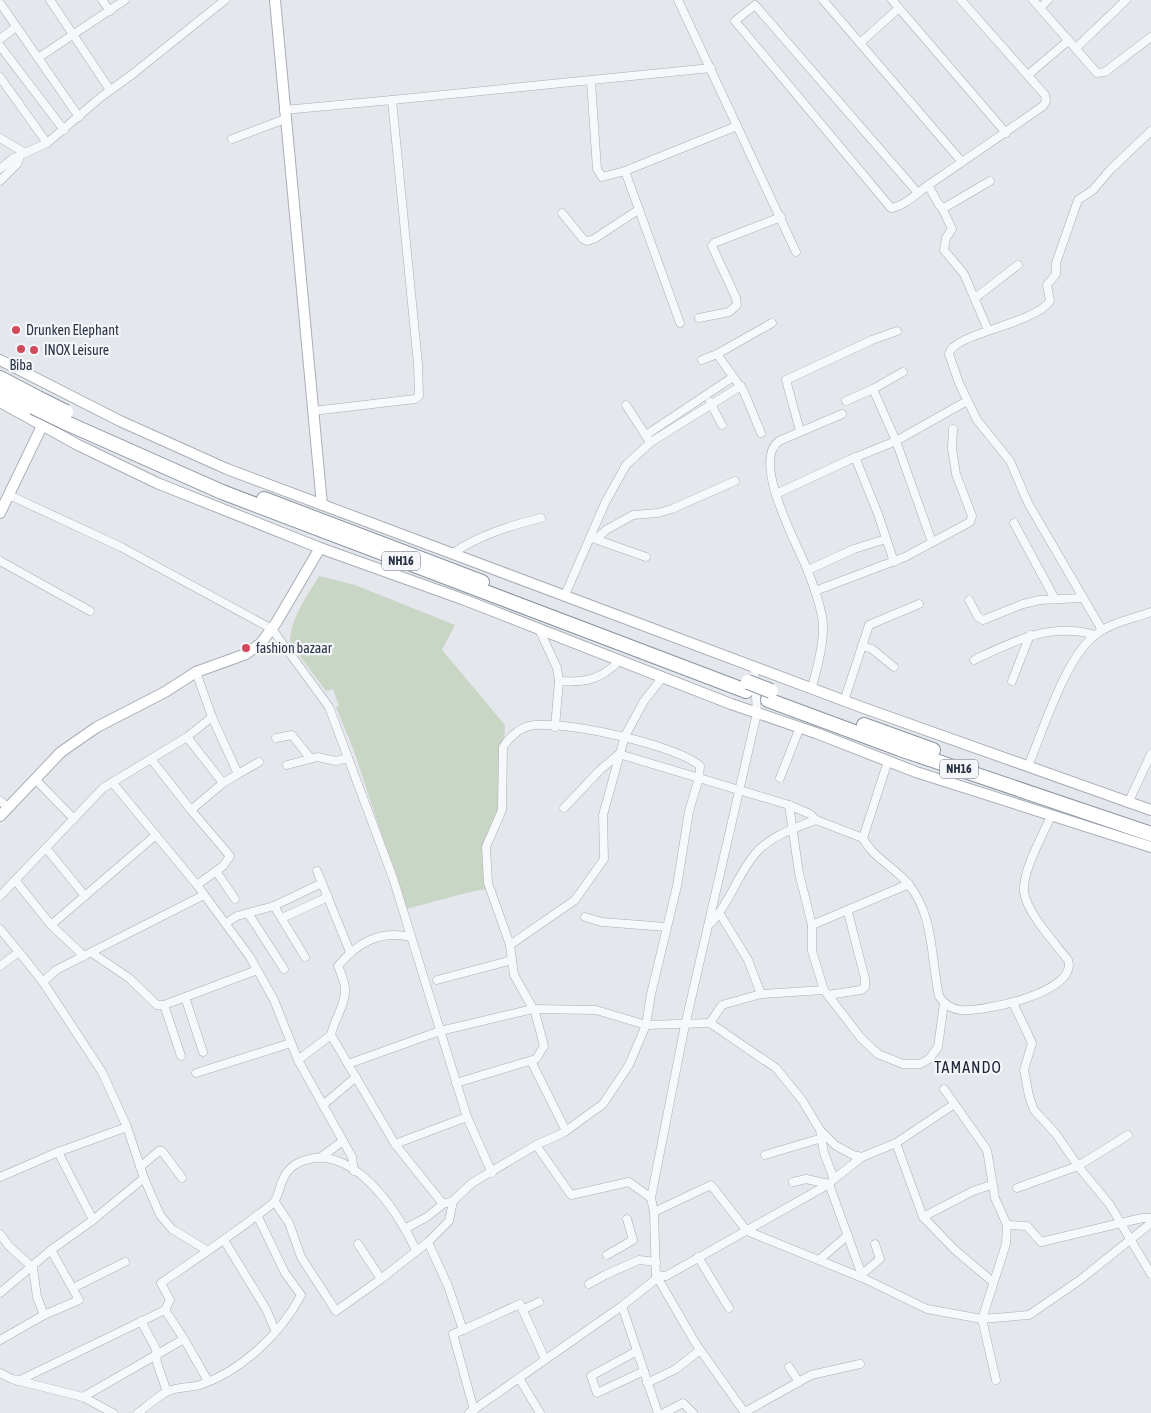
<svg xmlns="http://www.w3.org/2000/svg" width="1151" height="1413" font-family="'Asap Condensed',sans-serif">
	<rect width="100%" height="100%" fill="#e4e7ec"/>
	<!-- green -->
	<path fill="#c9d6c5" d="M319,576L355,585L455,625L442,650L505,725L500,811L485,848L488,889L474,891L406,909L354,751L336,707L339,706L333,689L326,691L290,643C290,618 307,597 319,576Z"/>
	<g fill="none" stroke-linecap="round" stroke-linejoin="round">
		<!-- street casing -->
		<g stroke="#a9aeb7" stroke-width="9">
			<g id="street">
				<polyline points="50,0 110,90"/>
				<polyline points="102,0 110,11"/>
				<polyline points="678,0 796,252"/>
				<polyline points="823,0 962,162"/>
				<polyline points="892,0 1006,133"/>
				<polyline points="1033,0 1097,73 1105,72 1151,37"/>
				<polyline points="0,3 79,117"/>
				<polyline points="1040,8 1048,0"/>
				<polyline points="0,39 16,27"/>
				<polyline points="860,43 899,8"/>
				<polyline points="0,46 64,130"/>
				<polyline points="1076,48 1126,0"/>
				<polyline points="38,58 125,0"/>
				<polyline points="1028,75 1069,40"/>
				<polyline points="0,77 47,143"/>
				<polyline points="591,82 597,169 602,177 625,171 737,126"/>
				<polyline points="392,100 711,68"/>
				<polyline points="284,110 392,100 418,364 419,396 415,399 313,411"/>
				<polyline points="0,138 25,153"/>
				<polyline points="232,139 285,119"/>
				<polyline points="0,169 12,159 47,143 101,97 134,73 225,0"/>
				<polyline points="625,171 680,323"/>
				<polyline points="0,181 17,164 20,156"/>
				<polyline points="928,185 939,205 944,208 990,181"/>
				<path d="M918,193L755,5L735,21L891,208C905,206 918,192 930,184C968,158 1006,132 1043,106L1046,101L1045,95L961,0"/>
				<polyline points="942,208 952,229 946,238 944,250 964,274 988,330"/>
				<polyline points="562,213 583,239 587,241 594,239 638,210"/>
				<polyline points="975,298 1018,265"/>
				<polyline points="699,318 729,312 737,305 736,298 712,246 714,243 781,217"/>
				<polyline points="717,354 744,392 761,433"/>
				<polyline points="702,360 717,354 772,323"/>
				<polyline points="873,389 896,441 932,542"/>
				<polyline points="846,401 873,389 903,372"/>
				<polyline points="710,402 722,425"/>
				<polyline points="626,405 648,439"/>
				<polyline points="800,431 786,380 872,340 897,331"/>
				<polyline points="646,435 733,377"/>
				<polyline points="855,457 878,514 894,562"/>
				<polyline points="776,494 849,460 896,441 967,401"/>
				<polyline points="9,495 121,547 272,629 329,707 393,878 467,1117 492,1173"/>
				<polyline points="1014,523 1055,599"/>
				<polyline points="592,538 646,557"/>
				<polyline points="596,539 606,530 633,515 658,513 672,509 735,481"/>
				<path d="M453,553C480,535 509,526 541,518"/>
				<polyline points="0,561 90,611"/>
				<polyline points="808,570 854,549 886,539"/>
				<polyline points="815,591 905,557 970,522 972,516 956,474 952,448 953,429"/>
				<polyline points="565,595 605,503 626,465 651,442 741,386"/>
				<polyline points="969,600 978,617 983,620 1023,604 1040,600 1082,598"/>
				<path d="M1102,630L1028,503L1010,461L977,420L959,383L949,354C953,333 1033,325 1050,301L1047,285L1056,274V263L1078,200L1093,190L1110,170L1151,131"/>
				<polyline points="540,631 557,668 559,681 555,727"/>
				<polyline points="862,646 872,649 894,667"/>
				<path d="M974,660C1013,641 1051,622 1095,635"/>
				<path d="M559,681C583,683 601,680 619,661"/>
				<polyline points="1012,681 1030,635"/>
				<path d="M812,688C817,666 826,640 822,616C819,601 813,584 807,569C797,544 751,461 779,441L842,414"/>
				<polyline points="844,701 869,625 919,604"/>
				<polyline points="187,737 223,783 238,774 212,717 196,672"/>
				<polyline points="276,738 292,735 310,758"/>
				<polyline points="151,759 191,810 223,783"/>
				<path d="M888,761L863,838C872,857 896,868 909,885C934,915 931,960 939,996C944,1004 951,1009 961,1010C984,1012 1079,992 1068,960C1054,942 1027,913 1024,892C1022,871 1043,835 1051,816"/>
				<polyline points="287,765 317,757 336,761 348,758"/>
				<path d="M1028,766C1043,731 1065,659 1094,636C1109,623 1132,619 1151,612"/>
				<polyline points="238,774 259,762"/>
				<polyline points="780,778 800,727"/>
				<polyline points="35,779 74,819"/>
				<polyline points="112,782 197,885 250,957 274,1000 298,1060 331,1035"/>
				<polyline points="0,801 8,807"/>
				<polyline points="1128,803 1151,754"/>
				<polyline points="789,805 799,873 812,925 812,951 824,990 861,1038 878,1054 903,1064 920,1064 929,1059 938,1047 944,1003"/>
				<polyline points="564,808 600,770 619,754 789,805 810,814 816,820 863,838"/>
				<polyline points="191,810 230,856 223,866 197,885"/>
				<polyline points="46,848 85,896"/>
				<polyline points="216,871 235,899"/>
				<polyline points="317,871 350,952"/>
				<polyline points="15,880 51,925 84,956"/>
				<polyline points="0,896 103,788 187,737 212,717"/>
				<polyline points="274,906 305,957"/>
				<polyline points="248,913 284,969"/>
				<polyline points="720,914 748,960 761,994"/>
				<polyline points="585,917 602,922 666,927"/>
				<polyline points="282,918 328,897"/>
				<polyline points="226,923 237,916 274,906 322,883"/>
				<path d="M711,923C730,903 737,875 755,854C770,836 795,828 816,820"/>
				<polyline points="51,925 156,835"/>
				<polyline points="812,925 909,884"/>
				<polyline points="0,929 19,952 0,966"/>
				<path d="M411,937C380,930 358,942 338,966C341,973 345,982 345,989C346,1005 334,1019 331,1035L395,1144L443,1204"/>
				<polyline points="19,952 43,982 56,970 204,895"/>
				<polyline points="92,953 129,978 157,1005 164,1005 257,970"/>
				<polyline points="437,980 512,960"/>
				<polyline points="43,982 102,1072 127,1127 144,1178"/>
				<polyline points="828,995 861,990 865,987 865,979 848,912"/>
				<polyline points="185,997 203,1052"/>
				<polyline points="1013,1003 1032,1043 1024,1070 1029,1096 1034,1110 1056,1134 1078,1166 1110,1205 1151,1274"/>
				<polyline points="164,1005 181,1056"/>
				<polyline points="710,1023 722,1005 761,994 824,990"/>
				<polyline points="298,1060 323,1105 356,1077"/>
				<polyline points="531,1061 566,1131"/>
				<polyline points="348,1064 440,1031 533,1009 596,1010 646,1025 710,1023 776,1068 802,1100 820,1130 835,1145 853,1155 862,1157 896,1143 953,1105"/>
				<polyline points="196,1073 291,1043"/>
				<polyline points="456,1083 536,1059 544,1046 535,1012 514,975 510,945 575,900 604,859 603,815 625,736 644,701 662,678"/>
				<polyline points="944,1089 987,1150 995,1198 1007,1225 1006,1244 982,1319 996,1380"/>
				<polyline points="323,1105 352,1157 354,1171"/>
				<polyline points="896,1143 923,1217 955,1250 993,1282"/>
				<polyline points="395,1144 467,1117"/>
				<polyline points="536,1145 571,1195 629,1182 651,1198"/>
				<polyline points="765,1155 822,1138"/>
				<polyline points="321,1157 343,1141"/>
				<polyline points="140,1167 159,1151 162,1151 182,1178"/>
				<polyline points="0,1177 58,1152 127,1127"/>
				<polyline points="834,1179 862,1157"/>
				<polyline points="793,1182 806,1179 829,1184 863,1278"/>
				<polyline points="1017,1188 1078,1166 1128,1135"/>
				<polyline points="275,1202 289,1223 301,1257 336,1311 381,1279"/>
				<polyline points="654,1212 711,1185 747,1231 863,1278 927,1309 982,1319 1029,1315 1080,1280 1151,1223"/>
				<polyline points="923,1217 973,1191 991,1185"/>
				<polyline points="93,1220 144,1178 160,1215 172,1229 208,1251"/>
				<polyline points="1007,1225 1027,1226 1041,1242 1142,1218 1151,1218"/>
				<path d="M406,1228L427,1217L443,1204L453,1201L472,1183L536,1145L563,1133L603,1104L629,1065L646,1025L651,994L677,886L689,811L699,778L700,766C678,745 559,719 529,726C519,728 508,739 503,747L502,810L486,847L488,883L510,945"/>
				<polyline points="0,1234 9,1246 33,1268 37,1297 44,1315"/>
				<polyline points="224,1240 266,1309 275,1330"/>
				<polyline points="428,1242 449,1221 453,1201"/>
				<polyline points="358,1244 381,1279 428,1242 448,1286 463,1330 520,1304 545,1359"/>
				<polyline points="607,1255 633,1240 627,1219"/>
				<polyline points="698,1257 729,1308"/>
				<polyline points="819,1260 848,1235"/>
				<polyline points="862,1274 880,1259 875,1244"/>
				<polyline points="656,1275 666,1276 829,1184 834,1179 824,1153 820,1130"/>
				<polyline points="656,1275 696,1344 745,1413"/>
				<polyline points="589,1284 605,1275 639,1260 656,1262"/>
				<polyline points="73,1288 125,1262"/>
				<polyline points="0,1293 51,1250 93,1220 58,1152"/>
				<polyline points="622,1306 658,1413"/>
				<polyline points="524,1309 539,1302"/>
				<polyline points="141,1321 156,1349 157,1363 167,1392"/>
				<polyline points="463,1330 453,1334 474,1410"/>
				<polyline points="184,1339 208,1381"/>
				<polyline points="0,1340 44,1315 79,1300 51,1250"/>
				<polyline points="637,1351 591,1376 597,1393 644,1371"/>
				<polyline points="789,1367 799,1382"/>
				<polyline points="0,1373 12,1379 83,1397 113,1413"/>
				<polyline points="519,1378 540,1413"/>
				<path d="M18,1381L165,1310L170,1300L161,1283C199,1257 237,1232 272,1204C282,1196 277,1174 298,1163C350,1138 398,1211 416,1250"/>
				<polyline points="647,1383 676,1369 700,1350"/>
				<polyline points="83,1397 184,1339 165,1310"/>
				<polyline points="745,1412 811,1375 860,1364"/>
				<path d="M138,1413C147,1406 156,1398 166,1392C176,1387 189,1388 200,1385C241,1371 281,1334 301,1295L285,1273L257,1215"/>
				<polyline points="469,1413 622,1306 656,1279 654,1212 651,1198 684,1030 757,713 754,667"/>
				<polyline points="664,1413 683,1403 693,1413"/>
			</g>
		</g>
		<!-- secondary casing -->
		<g stroke="#a9aeb7" stroke-width="12">
			<g id="secondary">
				<polyline points="275,0 322,505"/>
				<polyline points="0,360 120,421 227,469 861,707 1151,810"/>
				<polyline points="0,402 78,445 157,483 320,548 465,600 731,704 816,733 916,772 1151,847"/>
				<polyline points="0,513 42,426"/>
				<polyline points="0,816 61,752 97,727 165,692 196,672 246,654 261,643 276,623 320,548"/>
			</g>
		</g>
		<!-- highway casing -->
		<g stroke="#8b94a3" stroke-width="16">
			<g id="highway">
				<polyline points="0,378 38,398"/>
				<polyline points="0,389 33,407"/>
				<polyline points="62,421 222,492 746,691"/>
				<polyline points="264,499 482,582"/>
				<polyline points="768,700 900,749 1151,834"/>
				<polyline points="864,725 933,750"/>
			</g>
		</g>
		<!-- street -->
		<use href="#street" stroke="#f7f8fa" stroke-width="8"/>
		<!-- secondary -->
		<use href="#secondary" stroke="#fff" stroke-width="10"/>
		<!-- highway -->
		<use href="#highway" stroke="#fff" stroke-width="14"/>
		<!-- highway-bridge casing -->
		<g stroke="#8b94a3" stroke-width="16" stroke-linecap="butt">
			<g id="highway-bridge">
				<polyline points="38,398 66,412"/>
				<polyline points="33,407 62,421"/>
				<polyline points="748,682 771,691"/>
			</g>
		</g>
		<!-- highway-bridge -->
		<use href="#highway-bridge" stroke="#fff" stroke-width="14"/>
	</g>
	<!-- markers -->
	<g fill="#d1495b" stroke="#f4f6f9" stroke-width="2">
		<circle cx="16" cy="330" r="5"/>
		<circle cx="21" cy="349" r="5"/>
		<circle cx="34" cy="350" r="5"/>
		<circle cx="246" cy="648" r="5"/>
	</g>
	<g text-anchor="middle" dominant-baseline="central" stroke-width="4.5" stroke-linejoin="round" paint-order="stroke">
		<!-- shield labels -->
		<g fill="#f4f6f9" stroke="#676e7b" stroke-width="1">
			<rect x="382" y="551.5" width="38" height="19" rx="4"/>
			<rect x="940" y="759.5" width="38" height="19" rx="4"/>
		</g>
		<g font-size="12" font-weight="bold" fill="#2b3445">
			<text x="401" y="561">NH16</text>
			<text x="959" y="769">NH16</text>
		</g>
		<!-- poi labels -->
		<g font-size="14" fill="#2b3445" stroke="#f4f6f9" text-anchor="start">
			<text x="26" y="330">Drunken Elephant</text>
			<text x="44" y="350">INOX Leisure</text>
			<text x="21" y="365" text-anchor="middle">Biba</text>
			<text x="256" y="648">fashion bazaar</text>
		</g>
		<!-- quarter labels -->
		<g font-size="16" letter-spacing="1" fill="#1d2536" stroke="#f4f6f9">
			<text x="968" y="1067">TAMANDO</text>
		</g>
	</g>
</svg>
